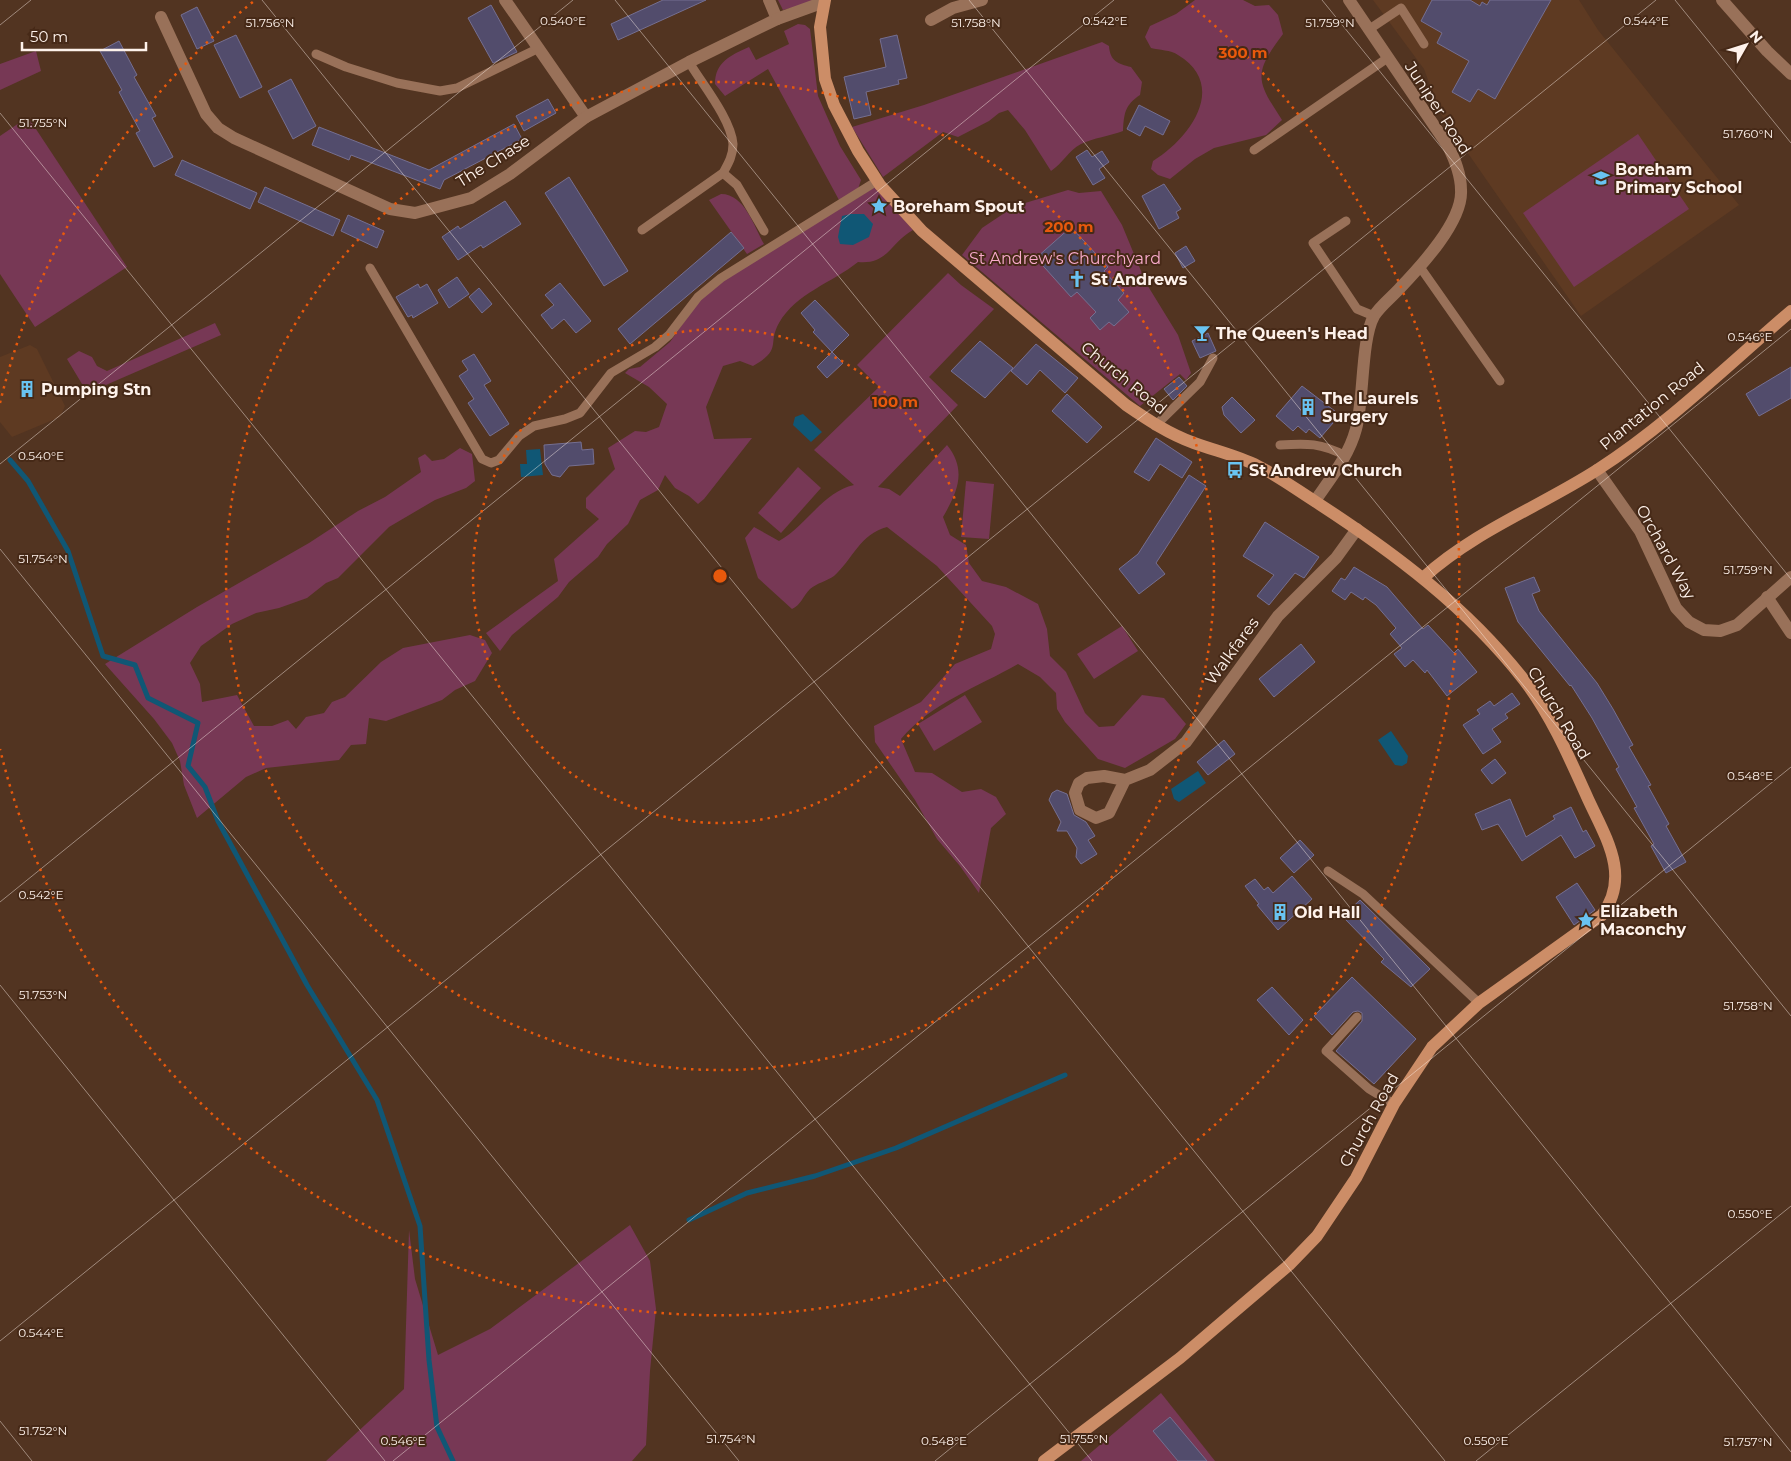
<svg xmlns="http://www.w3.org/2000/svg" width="1791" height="1461" font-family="Montserrat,sans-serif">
	<rect width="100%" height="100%" fill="#523421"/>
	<!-- built -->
	<g fill="#5e3a22">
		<polygon points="1373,0 1579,0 1598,30 1739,205 1581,316 1440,113 1424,69"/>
		<polygon points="30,345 37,349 65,406 60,417 12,437 0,422 0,357"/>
	</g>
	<!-- green -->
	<g fill="#773855">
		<polygon points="778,0 825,0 783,10"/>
		<path d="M1195,0H1243L1255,6L1269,5L1278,15L1283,34C1253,74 1256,80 1282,120L1266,135L1214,148L1195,159L1170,179L1158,175L1151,169L1153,161C1189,139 1229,86 1178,55C1171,50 1159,50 1151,48L1145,37L1150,26L1176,14Z"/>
		<path d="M798,24L805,25L810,29L818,96L840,146L861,180L858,189L839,200L768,69L725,96L715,84C715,62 731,55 749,47L756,60L789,44L784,31Z"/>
		<path d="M1102,42L1109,46C1110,61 1118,64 1131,67L1142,82L1140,95C1125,105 1124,113 1123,131C1110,136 1093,138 1081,144C1068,151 1063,163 1051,171L1025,130L1008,110L999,113L989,121L958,137L943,132L883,177L852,127L924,105Z"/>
		<polygon points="36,51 41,71 0,90 0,64"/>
		<polygon points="28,117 127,267 35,327 0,274 0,136"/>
		<polygon points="1638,134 1689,209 1574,287 1523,213"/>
		<path d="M875,187L913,230C891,242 888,265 858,262C832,283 796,293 779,323C767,344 783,349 753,366L740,361L723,366L706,407L714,439L752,438L704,499L698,504L689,496L675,488L665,475L658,490L640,500L628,524L607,544L598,557L569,582L558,597L512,635L500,651L486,633L558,581L554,559L599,519L586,508V498L615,469L608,448L635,431L646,432L659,427L667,404L649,387L625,373L629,369L640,367L670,342L701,298L719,283Z"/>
		<polygon points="1068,190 1079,193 1101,191 1122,225 1146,283 1178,335 1191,373 1186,380 1180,374 1140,406 962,255 982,228 1015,206"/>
		<path d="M721,194C745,194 754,227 764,244L747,254L709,200Z"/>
		<path d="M948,273L961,285L994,309L929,377L958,405L878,487L889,489L900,496L947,445C967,470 958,491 943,517L950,535L966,545L969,563L982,581L1006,587L1038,604L1047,629L1050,656L1066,672L1085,713L1099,727L1114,726L1142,695L1164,698L1186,724L1175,739L1125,768L1098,759L1065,722L1057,709L1056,693L1040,677L1018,664C978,687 931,703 901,739L915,772L932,773L962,792L981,789L996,797L1006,814L991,828L979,893L960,866L937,839L915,800L875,742L874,726L921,702L955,664L991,649L995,634L992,626L937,566L887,527C860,534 853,559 834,576C827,581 817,583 810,589C803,596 801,605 792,609L758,578L745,538L754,527L779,541C806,526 823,492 854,485L814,450L879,387L857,365Z"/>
		<polygon points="215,323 221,335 92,391 85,389 67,359 79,351 92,357 97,366 107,371"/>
		<polygon points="460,448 472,454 475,481 466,488 435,500 389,527 338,578 326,583 307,598 279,608 256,613 232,624 201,646 190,663 200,684 202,702 237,695 254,726 272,726 288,720 296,729 306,717 324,713 332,702 345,697 381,662 403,648 470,635 485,640 492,653 475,681 455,690 442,700 386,721 369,718 366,744 351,745 339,760 266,768 246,777 197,818 184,785 180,761 172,743 154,719 105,664 197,607 309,543 358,511 385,497 421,472 418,458 425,454 432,461 444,459"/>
		<polygon points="798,467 821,488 781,533 758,513"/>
		<polygon points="966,481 994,484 989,539 961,537"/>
		<polygon points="1122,626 1138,651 1094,679 1077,654"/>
		<polygon points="965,695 982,722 934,751 918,724"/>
		<polygon points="630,1225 650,1261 656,1309 650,1371 646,1445 632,1461 326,1461 404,1389 409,1230 415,1279 438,1355 490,1329"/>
		<polygon points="1161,1393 1215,1461 1081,1461"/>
	</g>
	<!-- water -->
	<g fill="#105775">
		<polygon points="851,214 864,214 873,224 869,237 853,245 840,244 838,237 842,216"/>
		<polygon points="803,414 822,432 811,442 793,425 795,417"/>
		<polygon points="540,449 543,475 521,477 520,464 527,464 526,450"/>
		<polygon points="1391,731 1408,756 1407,763 1402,766 1395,765 1378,740"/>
		<polygon points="1198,771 1206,783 1179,802 1174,799 1171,789"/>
	</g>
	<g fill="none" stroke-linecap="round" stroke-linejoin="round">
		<!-- stream -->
		<g stroke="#105775" stroke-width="5">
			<polyline points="10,460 28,481 68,551 103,656 135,665 148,698 198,723 188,766 205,787 218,821 307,985 377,1100 420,1226 429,1360 437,1427 453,1461"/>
			<polyline points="689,1220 747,1193 815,1176 896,1148 1065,1075"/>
		</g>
	</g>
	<!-- building -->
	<g fill="#524c6c" stroke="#756f91">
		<polygon points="663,0 706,0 618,40 611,24"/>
		<polygon points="1432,0 1470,0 1480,6 1482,2 1487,5 1490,0 1551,0 1495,99 1478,89 1470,102 1452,92 1469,61 1437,43 1442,33 1421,21"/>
		<polygon points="491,5 517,52 493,63 468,18"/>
		<polygon points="197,7 214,41 197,49 181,15"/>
		<polygon points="236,35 262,87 240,98 214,45"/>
		<polygon points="897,35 907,78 898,80 899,84 866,92 871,115 854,119 844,77 886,67 880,39"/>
		<polygon points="119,41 137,75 134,77 156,116 152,118 173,157 154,167 136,133 140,131 119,92 122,90 100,51"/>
		<polygon points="291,79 316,126 293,139 268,91"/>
		<polygon points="548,99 556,113 524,131 516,116"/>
		<polygon points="1139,105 1170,121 1163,135 1145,126 1140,136 1127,129"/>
		<polygon points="514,124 522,139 444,180 440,189 351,155 349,160 312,145 319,127 429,170"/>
		<polygon points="1087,150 1092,157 1102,151 1109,162 1099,169 1105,178 1093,185 1076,157"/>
		<polygon points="182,160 257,193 250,209 175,175"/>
		<polygon points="569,177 628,271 604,286 545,193"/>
		<polygon points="1164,184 1181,209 1176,212 1179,218 1159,229 1142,196"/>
		<polygon points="265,187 340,220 333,236 258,202"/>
		<polygon points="505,201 521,224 483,248 481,245 458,260 442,237 458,226 460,229"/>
		<polygon points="348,215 384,231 377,248 341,231"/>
		<polygon points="1071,227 1108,267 1104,271 1124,293 1118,300 1129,312 1114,326 1109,322 1100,330 1090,318 1096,312 1077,292 1071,297 1036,258"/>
		<polygon points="731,232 744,248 630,344 618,329"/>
		<polygon points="1186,246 1195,261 1183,268 1175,253"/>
		<polygon points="457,277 469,294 449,308 438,290"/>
		<polygon points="560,283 591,321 576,333 564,319 552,329 541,315 554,305 545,295"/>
		<polygon points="418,284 420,288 427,284 438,303 413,318 412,315 408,317 396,297"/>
		<polygon points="479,288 492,304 482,313 469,297"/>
		<polygon points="815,300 849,335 832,352 813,332 815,330 801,313"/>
		<polygon points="1208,333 1216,351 1200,358 1192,341"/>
		<polygon points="980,341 1013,368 985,398 951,371"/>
		<polygon points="1036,344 1078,378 1065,393 1040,370 1027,385 1011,371"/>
		<polygon points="832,352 843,363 827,378 817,367"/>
		<polygon points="474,354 491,381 484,385 509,424 490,436 468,403 474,399 459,376 468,370 462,361"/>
		<polygon points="1791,367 1791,398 1759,416 1746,394"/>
		<polygon points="1179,377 1187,386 1173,400 1164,389"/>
		<polygon points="1302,386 1340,415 1320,438 1309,429 1306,433 1298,426 1293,431 1276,416"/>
		<polygon points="1067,394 1102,427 1087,443 1052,411"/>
		<polygon points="1232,397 1255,420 1241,433 1224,415 1222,407"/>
		<polygon points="1156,438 1192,462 1182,478 1160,464 1149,481 1134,472"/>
		<polygon points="581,442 582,450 593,449 594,464 569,466 560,477 552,475 545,464 544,445"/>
		<polygon points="1189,475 1206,486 1156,563 1165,574 1139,594 1119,569 1138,554"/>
		<polygon points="1265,522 1319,557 1304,578 1295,573 1269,605 1257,596 1274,575 1243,556"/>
		<polygon points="1354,567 1387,587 1423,629 1428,625 1454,653 1458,649 1477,672 1447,696 1427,670 1425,673 1413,660 1405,667 1394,654 1402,648 1390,634 1396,628 1376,605 1365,597 1363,600 1351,592 1345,600 1332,591 1341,578 1345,580"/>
		<polygon points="1534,577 1540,591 1532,594 1539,611 1597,683 1613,709 1633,745 1629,747 1651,785 1648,786 1669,824 1666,826 1686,862 1666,873 1651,846 1654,844 1634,808 1637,807 1616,769 1619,767 1592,718 1571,685 1570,686 1518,622 1505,588"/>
		<polygon points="1301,644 1315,662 1274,697 1259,679"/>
		<polygon points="1512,693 1520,704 1505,714 1508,718 1492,729 1501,742 1483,754 1463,725 1480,714 1477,710 1490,701 1494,706"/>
		<polygon points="1224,740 1235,754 1208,775 1197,762"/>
		<polygon points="1495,759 1506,773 1492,784 1481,770"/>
		<polygon points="1057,790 1067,794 1074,815 1086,822 1095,836 1088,840 1097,854 1081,864 1076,857 1077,848 1067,831 1057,831 1061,822 1049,800 1052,793"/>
		<polygon points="1510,799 1526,837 1555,819 1553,816 1571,807 1583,832 1586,830 1595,846 1575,858 1561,835 1522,861 1498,824 1482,830 1475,814"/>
		<polygon points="1300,840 1314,855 1294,873 1280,858"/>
		<polygon points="1292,876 1312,899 1278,930 1257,905 1259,904 1245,886 1255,879 1264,890 1268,887 1273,893"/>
		<polygon points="1577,883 1595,910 1574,925 1556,897"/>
		<polygon points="1360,900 1430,969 1411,987 1381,962 1384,959 1345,919 1343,916"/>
		<polygon points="1352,977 1416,1039 1374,1084 1336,1051 1362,1021 1362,1013 1358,1011 1353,1012 1332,1035 1314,1016"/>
		<polygon points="1272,987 1303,1020 1289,1035 1257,1000"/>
		<polygon points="1170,1417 1207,1461 1178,1461 1153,1431"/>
	</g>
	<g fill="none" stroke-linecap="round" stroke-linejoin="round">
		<!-- lane -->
		<g stroke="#997159" stroke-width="9">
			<polyline points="1368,30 1401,8 1424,44"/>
			<polyline points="316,54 346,67 397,83 440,91 457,88 539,48"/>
			<polyline points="1254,150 1386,59"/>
			<polyline points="723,173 737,185 764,231"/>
			<polyline points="1346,221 1313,243 1357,309 1374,316"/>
			<path d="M642,230L723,173C728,164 733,156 733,144C731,119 702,84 689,62"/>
			<polyline points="1420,267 1500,381"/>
			<polyline points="370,268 482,459 491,463 499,460 519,436 534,426 565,419 580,413 611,373 655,347 669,335 698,297 721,278 877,181"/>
			<polyline points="1155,426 1200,382 1213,358"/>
			<path d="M1280,445C1307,443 1321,443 1346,456"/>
			<polyline points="1328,871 1363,894 1479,1003"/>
			<polyline points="1357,1017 1326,1051 1369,1089 1394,1104"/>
		</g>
		<!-- street -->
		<g stroke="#997159" stroke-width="12">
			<polyline points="505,0 586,117"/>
			<polyline points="1722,0 1767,51 1791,74"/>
			<polyline points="161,17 206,114 218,128 234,138 390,209 415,213 471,198 510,174 586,117 689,62 777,19 769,0"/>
			<polyline points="777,19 824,2"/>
			<polyline points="931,20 953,8 982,0"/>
			<polyline points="1597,470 1640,531 1676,608 1689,622 1704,630 1720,631 1737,625 1791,577"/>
			<path d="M1315,501C1330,479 1349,456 1356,429C1364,400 1361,339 1374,316C1380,306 1392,297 1400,288C1421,266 1463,221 1461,190C1461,174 1455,160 1448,146L1349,0"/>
			<polyline points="1767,597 1791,633"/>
			<polyline points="1125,780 1109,813 1096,818 1080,810 1075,793 1079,783 1087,778 1104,776 1125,780 1150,770 1186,742 1278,616 1336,558 1357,529"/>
		</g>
		<!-- secondary -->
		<g stroke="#cc8d67" stroke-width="12">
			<path d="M825,0L820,27L825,79L834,105L858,151L880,185L922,231L1126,405C1148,420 1169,434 1194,443C1216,451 1238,456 1258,466C1278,476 1297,490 1316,502C1393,552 1467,607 1524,680C1551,715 1570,759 1588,799C1606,838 1631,876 1602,915L1479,1003L1432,1047L1394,1104L1356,1178L1317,1236L1289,1265L1180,1358L1044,1461"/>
			<path d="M1424,577C1475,531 1539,507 1597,470C1667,425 1728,365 1791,311"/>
		</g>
	</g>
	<!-- ticks -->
	<path fill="none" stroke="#fef2eb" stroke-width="1" stroke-opacity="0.45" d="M262,0L1445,1461M615,0L1791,1452M969,0L1791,1016M1322,0L1791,579M1675,0L1791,143M0,25L31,0M0,113L1092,1461M0,464L573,0M0,549L739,1461M0,902L1114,0M0,985L385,1461M0,1341L1656,0M0,1421L32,1461M393,1461L1791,329M935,1461L1791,767M1476,1461L1791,1206"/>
	<!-- distance rings -->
	<g fill="none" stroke="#e8590c" stroke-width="2.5" stroke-dasharray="2.5 5">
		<circle cx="720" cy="576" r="247"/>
		<circle cx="720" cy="576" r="494"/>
		<path d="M0 403A740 740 0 0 1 254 1M1186 1A740 740 0 1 1 0 749"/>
	</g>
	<!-- icons -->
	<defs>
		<g id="school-bare" transform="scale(1.35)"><path d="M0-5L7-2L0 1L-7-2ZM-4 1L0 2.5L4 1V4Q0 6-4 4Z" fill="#69c3f1" stroke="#462917" stroke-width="2.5" paint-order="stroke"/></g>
		<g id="sight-bare" transform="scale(1.35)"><path d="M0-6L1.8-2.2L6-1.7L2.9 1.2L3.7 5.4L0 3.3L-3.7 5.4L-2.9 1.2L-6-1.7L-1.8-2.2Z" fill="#69c3f1" stroke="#462917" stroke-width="2.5" paint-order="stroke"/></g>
		<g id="church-bare" transform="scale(1.35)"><path d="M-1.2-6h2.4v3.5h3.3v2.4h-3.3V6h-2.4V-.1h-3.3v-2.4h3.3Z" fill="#69c3f1" stroke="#462917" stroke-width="2.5" paint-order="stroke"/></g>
		<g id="bar-bare" transform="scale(1.35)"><path d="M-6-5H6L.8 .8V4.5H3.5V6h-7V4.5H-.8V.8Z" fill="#69c3f1" stroke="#462917" stroke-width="2.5" paint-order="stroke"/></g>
		<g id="building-bare" transform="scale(1.35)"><path d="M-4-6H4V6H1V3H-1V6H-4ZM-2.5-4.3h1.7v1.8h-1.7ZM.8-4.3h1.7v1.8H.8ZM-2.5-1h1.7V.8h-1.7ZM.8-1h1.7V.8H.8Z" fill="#69c3f1" stroke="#462917" stroke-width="2.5" paint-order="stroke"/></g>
		<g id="bus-bare" transform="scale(1.35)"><path d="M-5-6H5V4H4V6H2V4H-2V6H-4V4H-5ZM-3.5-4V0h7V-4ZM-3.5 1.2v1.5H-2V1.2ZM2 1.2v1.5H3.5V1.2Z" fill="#69c3f1" stroke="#462917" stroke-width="2.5" paint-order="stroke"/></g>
	</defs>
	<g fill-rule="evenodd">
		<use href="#school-bare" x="1601" y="178"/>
		<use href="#sight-bare" x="879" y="206"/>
		<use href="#church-bare" x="1077" y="279"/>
		<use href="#bar-bare" x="1202" y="333"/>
		<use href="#building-bare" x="27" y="389"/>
		<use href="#building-bare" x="1308" y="407"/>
		<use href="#bus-bare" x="1235" y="470"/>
		<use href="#building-bare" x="1280" y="912"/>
		<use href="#sight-bare" x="1586" y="920"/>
	</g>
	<g text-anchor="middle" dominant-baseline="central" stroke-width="4" stroke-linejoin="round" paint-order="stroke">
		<!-- street labels -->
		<g font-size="16" fill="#fef2eb" stroke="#462917">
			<text transform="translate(1438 108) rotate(57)">Juniper Road</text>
			<text transform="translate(493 161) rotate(-32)">The Chase</text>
			<text transform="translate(1124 378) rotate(39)">Church Road</text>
			<text transform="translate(1652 406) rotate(-39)">Plantation Road</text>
			<text transform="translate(1666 552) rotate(61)">Orchard Way</text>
			<text transform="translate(1232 651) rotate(-54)">Walkfares</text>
			<text transform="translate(1559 713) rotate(59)">Church Road</text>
			<text transform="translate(1369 1120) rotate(-61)">Church Road</text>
		</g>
		<!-- poi labels -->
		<g font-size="16" font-weight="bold" fill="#fef2eb" stroke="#462917" text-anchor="start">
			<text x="1615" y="169">Boreham<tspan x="1615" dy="18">Primary School</tspan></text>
			<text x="893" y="206">Boreham Spout</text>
			<text x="1091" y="279">St Andrews</text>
			<text x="1216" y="333">The Queen's Head</text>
			<text x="41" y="389">Pumping Stn</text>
			<text x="1322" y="398">The Laurels<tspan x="1322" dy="18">Surgery</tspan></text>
			<text x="1249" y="470">St Andrew Church</text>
			<text x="1600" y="911">Elizabeth<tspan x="1600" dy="18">Maconchy</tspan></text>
			<text x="1294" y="912">Old Hall</text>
		</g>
		<!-- park labels -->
		<g font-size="16" fill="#f9abcc" stroke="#462917">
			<text x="1065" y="258">St Andrew's Churchyard</text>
		</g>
	</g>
	<g font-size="12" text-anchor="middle" fill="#fef2eb" stroke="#462917" stroke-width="4" stroke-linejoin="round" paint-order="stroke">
		<text x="563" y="25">0.540°E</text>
		<text x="1646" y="25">0.544°E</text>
		<text x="1105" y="25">0.542°E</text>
		<text x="976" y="27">51.758°N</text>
		<text x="1330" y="27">51.759°N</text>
		<text x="270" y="27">51.756°N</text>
		<text x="43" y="127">51.755°N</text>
		<text x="1748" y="138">51.760°N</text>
		<text x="1750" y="341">0.546°E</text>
		<text x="41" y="460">0.540°E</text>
		<text x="43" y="563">51.754°N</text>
		<text x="1748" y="574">51.759°N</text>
		<text x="1750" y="780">0.548°E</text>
		<text x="41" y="899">0.542°E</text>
		<text x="43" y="999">51.753°N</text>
		<text x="1748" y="1010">51.758°N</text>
		<text x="1750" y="1218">0.550°E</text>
		<text x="41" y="1337">0.544°E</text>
		<text x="43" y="1435">51.752°N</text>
		<text x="731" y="1443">51.754°N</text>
		<text x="1084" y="1443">51.755°N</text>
		<text x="403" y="1445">0.546°E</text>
		<text x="944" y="1445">0.548°E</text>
		<text x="1486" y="1445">0.550°E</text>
		<text x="1748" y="1446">51.757°N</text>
	</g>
	<circle cx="720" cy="576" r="8" fill="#e8590c" stroke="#462917" stroke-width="2.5"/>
	<g font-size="15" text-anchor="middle" font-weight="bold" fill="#e8590c" stroke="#462917" stroke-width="4" stroke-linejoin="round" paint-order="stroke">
		<text x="1243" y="58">300 m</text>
		<text x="1069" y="232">200 m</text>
		<text x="895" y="407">100 m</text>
	</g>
	<!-- north arrow -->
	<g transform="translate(1746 45) rotate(51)" stroke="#462917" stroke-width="4" paint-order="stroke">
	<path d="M0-4L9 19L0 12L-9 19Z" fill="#fef2eb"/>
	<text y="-8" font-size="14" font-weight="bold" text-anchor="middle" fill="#fef2eb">N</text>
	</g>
	<!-- scale -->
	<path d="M22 42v8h124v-8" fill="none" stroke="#fef2eb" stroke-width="2.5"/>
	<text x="30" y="42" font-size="15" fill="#fef2eb" stroke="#462917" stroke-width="4" paint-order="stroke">50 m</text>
</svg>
